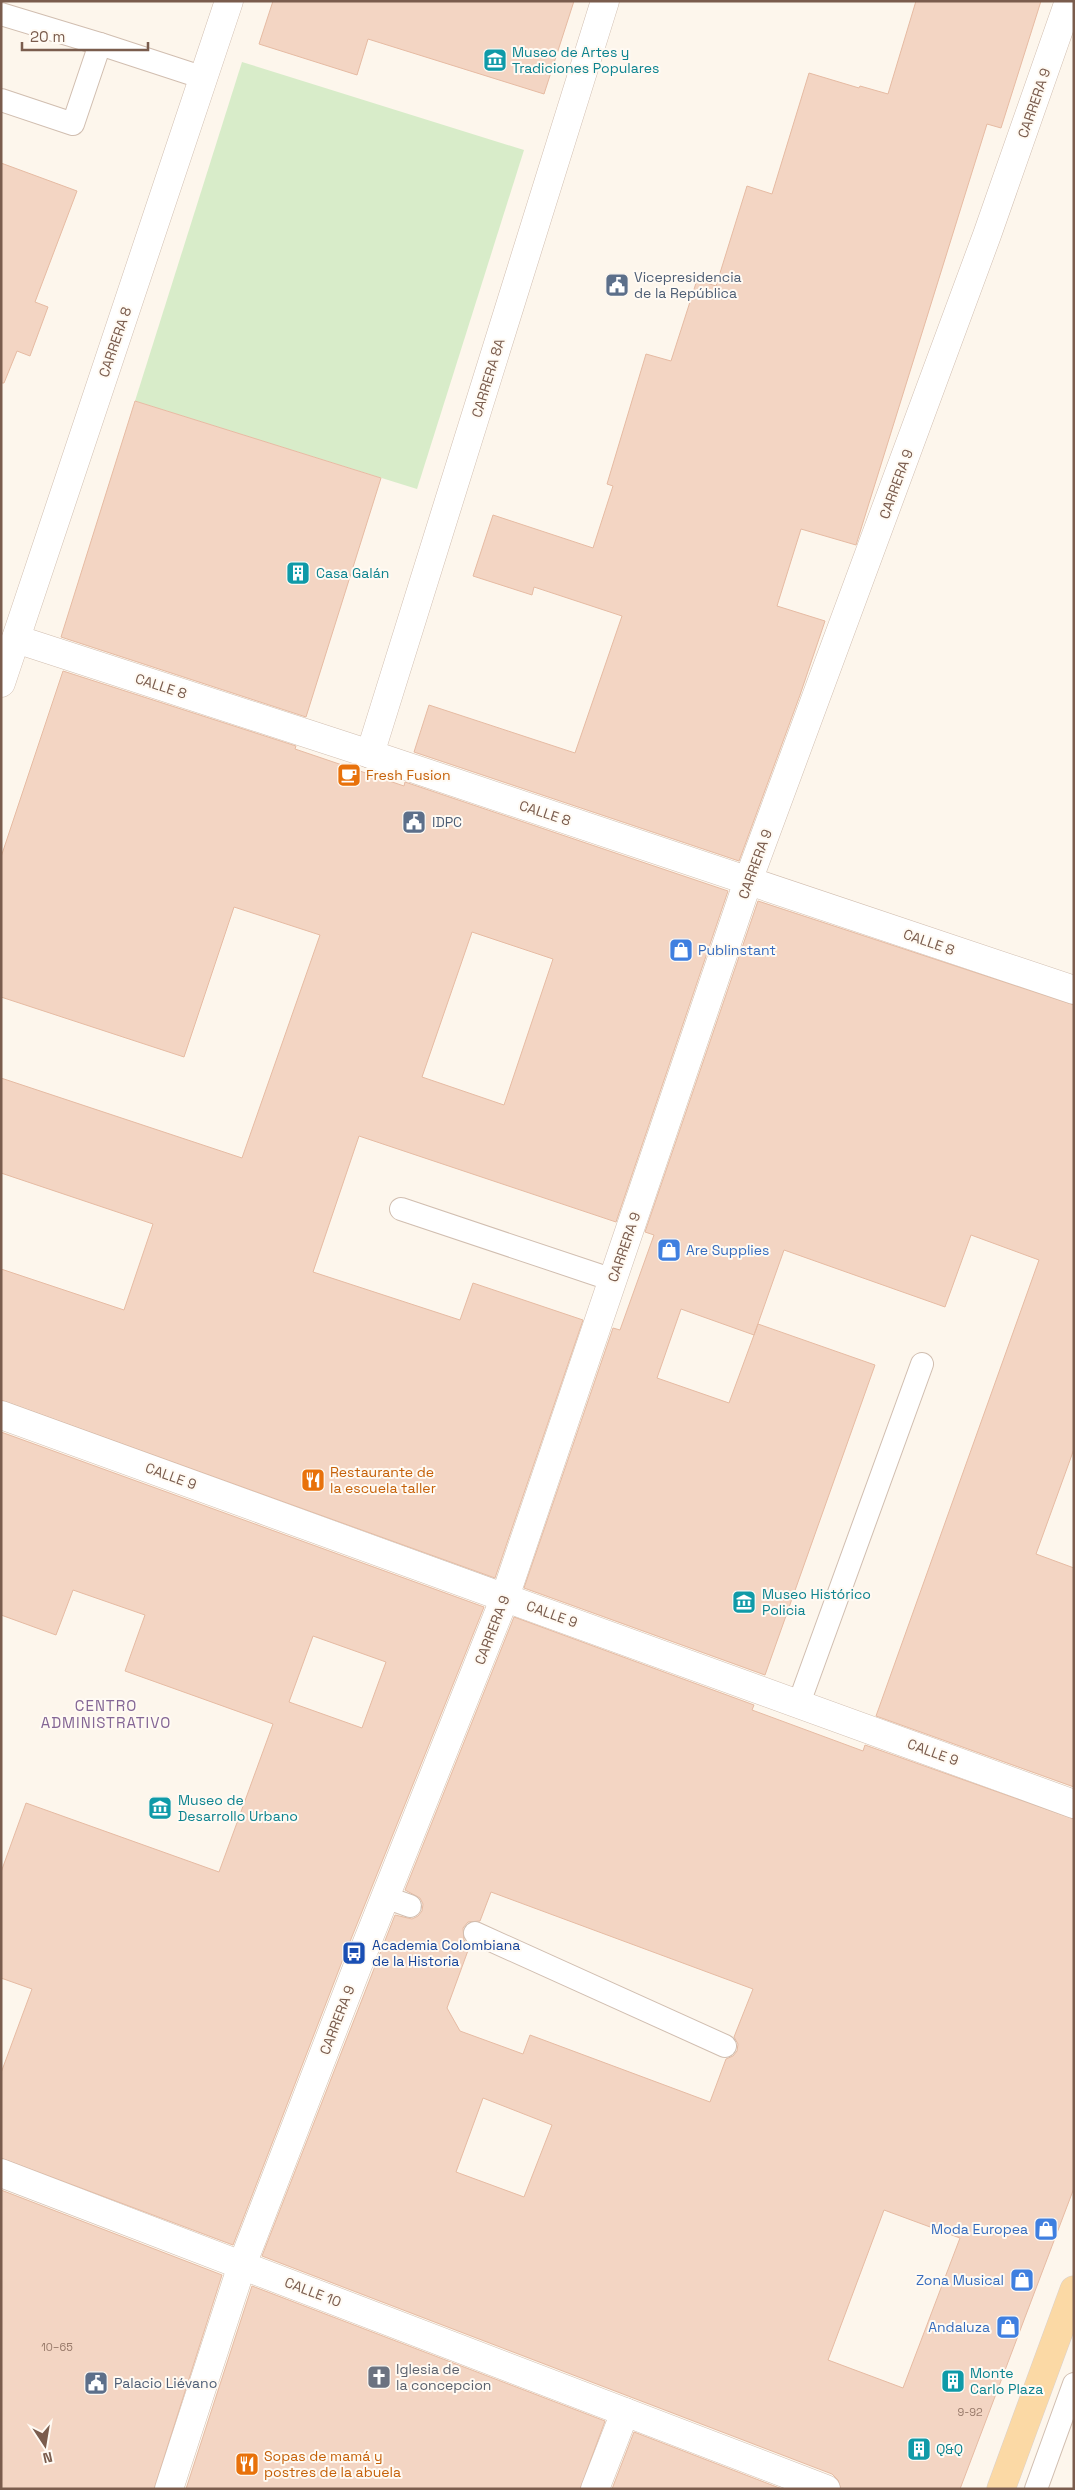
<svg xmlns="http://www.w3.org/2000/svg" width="1075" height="2490" font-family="'Space Grotesk',sans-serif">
	<rect width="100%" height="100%" fill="#fdf6ec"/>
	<!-- green -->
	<polygon fill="#d8ecc9" points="242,62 524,150 417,489 135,401"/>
	<!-- building -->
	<g fill="#f3d5c3" stroke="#e6bba3" fill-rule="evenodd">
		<polygon points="273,1 574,1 544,94 368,39 357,75 259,44"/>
		<polygon points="916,1 1041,1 1001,128 987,124 856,545 801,529 777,606 825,621 800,695 739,861 414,752 429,705 575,753 622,616 534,587 532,595 473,576 493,515 593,548 613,486 607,484 646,354 671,361 697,280 716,286 747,186 772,194 809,73 859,88 860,86 888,94"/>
		<polygon points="1,163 77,191 35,302 48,307 30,356 17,351 4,383 1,383"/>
		<polygon points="135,401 381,478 306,717 61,637"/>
		<path d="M63,671L296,746L295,749L404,786L405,782L728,891L616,1222L359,1136L313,1272L460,1320L473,1283L583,1320L495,1578L1,1400V1269L124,1310L153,1224L1,1173V1078L242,1158L320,935L234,907L184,1057L1,997V857ZM472,932L553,959L504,1105L422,1077Z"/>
		<path d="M758,901L1074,1005V1449L1036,1554L1074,1568V1787L876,1716L1039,1260L971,1235L945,1307L784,1250L754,1335L758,1324L875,1365L765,1675L524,1588L613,1328L620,1330L654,1235L645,1232ZM681,1309L754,1335L729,1403L657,1378Z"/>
		<path d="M1,1432L484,1607L343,1959L233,2245L1,2158V2073L32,1989L1,1978V1872L26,1803L219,1872L273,1724L125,1671L145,1615L73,1590L56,1635L1,1615ZM313,1636L386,1662L362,1728L289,1702Z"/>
		<path d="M514,1617L754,1705L752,1710L863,1751L865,1745L1074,1819V2188L960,2489H841L838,2480L832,2474L262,2256L395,1915L412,1919L418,1916L422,1911L423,1904L420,1898L405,1890ZM491,1892L753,1989L734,2037L738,2044L737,2051L733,2056L726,2059L710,2102L530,2035L523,2054L460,2031L447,2008L470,1945L464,1940L463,1928L468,1922L480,1921ZM483,2098L552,2125L524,2197L456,2172ZM884,2210L960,2238L903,2388L828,2360Z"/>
		<polygon points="1,2190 222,2275 154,2489 1,2489"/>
		<polygon points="252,2286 605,2421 580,2489 186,2489"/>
		<polygon points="634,2432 782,2489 612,2489"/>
	</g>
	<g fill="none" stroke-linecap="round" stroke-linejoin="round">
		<!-- service casing -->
		<g stroke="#d1beb0" stroke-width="24">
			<g id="service">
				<polyline points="1,14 100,44"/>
				<polyline points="1,100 73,124 100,44 204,78"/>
				<polyline points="401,1209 613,1280"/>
				<polyline points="799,1703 922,1364"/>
				<polyline points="385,1897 410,1906"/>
				<polyline points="475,1933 725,2046"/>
				<polyline points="1036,2489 1074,2384"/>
			</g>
		</g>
		<!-- pedestrian casing -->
		<g stroke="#d1beb0" stroke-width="29">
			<g id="pedestrian">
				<polyline points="1,2173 826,2489"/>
				<polyline points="595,2489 625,2412"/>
			</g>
		</g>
		<!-- minor casing -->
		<g stroke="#d1beb0" stroke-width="29">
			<g id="minor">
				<polyline points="16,639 370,754 1074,990"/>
				<polyline points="1,683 229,1"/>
				<polyline points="370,754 605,1"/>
			</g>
		</g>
		<!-- tertiary casing -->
		<g stroke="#d1beb0" stroke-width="29">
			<g id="tertiary">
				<polyline points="1,1415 1074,1804"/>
				<polyline points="169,2489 242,2265 358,1965 505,1597 748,881 987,235 1069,1"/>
			</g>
		</g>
		<!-- primary casing -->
		<g stroke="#dad1cd" stroke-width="29">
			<polyline id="primary" points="1001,2489 1074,2290"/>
		</g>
		<!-- service -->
		<use href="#service" stroke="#fff" stroke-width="22"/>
		<!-- pedestrian -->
		<use href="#pedestrian" stroke="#fff" stroke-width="28"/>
		<!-- minor -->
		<use href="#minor" stroke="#fff" stroke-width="28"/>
		<!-- tertiary -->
		<use href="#tertiary" stroke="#fff" stroke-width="28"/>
		<!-- primary -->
		<use href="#primary" stroke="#fbd9a5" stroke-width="28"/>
	</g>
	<!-- icons -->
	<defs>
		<g id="museum-square" transform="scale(1.25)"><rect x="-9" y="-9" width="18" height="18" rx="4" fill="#0f9aa8" stroke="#fffaf3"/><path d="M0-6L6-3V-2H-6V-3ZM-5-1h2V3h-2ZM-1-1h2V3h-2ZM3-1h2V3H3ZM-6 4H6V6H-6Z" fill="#fff"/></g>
		<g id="civic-square" transform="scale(1.25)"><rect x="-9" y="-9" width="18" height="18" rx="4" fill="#5c6f8a" stroke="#fffaf3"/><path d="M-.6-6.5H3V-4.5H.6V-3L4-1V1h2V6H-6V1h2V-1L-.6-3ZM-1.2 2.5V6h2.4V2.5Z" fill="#fff"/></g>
		<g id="building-square" transform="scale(1.25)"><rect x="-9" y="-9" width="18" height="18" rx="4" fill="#0f9aa8" stroke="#fffaf3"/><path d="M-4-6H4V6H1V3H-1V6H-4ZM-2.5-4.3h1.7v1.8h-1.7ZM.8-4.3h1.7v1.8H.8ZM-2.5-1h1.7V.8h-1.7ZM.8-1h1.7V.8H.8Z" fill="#fff"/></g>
		<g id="cafe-square" transform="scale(1.25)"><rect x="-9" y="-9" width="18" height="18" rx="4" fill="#e8710a" stroke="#fffaf3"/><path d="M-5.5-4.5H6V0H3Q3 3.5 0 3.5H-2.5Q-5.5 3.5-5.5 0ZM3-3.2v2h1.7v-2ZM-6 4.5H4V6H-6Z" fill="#fff"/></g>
		<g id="shop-square" transform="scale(1.25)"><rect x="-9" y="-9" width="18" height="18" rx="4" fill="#3f7fe0" stroke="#fffaf3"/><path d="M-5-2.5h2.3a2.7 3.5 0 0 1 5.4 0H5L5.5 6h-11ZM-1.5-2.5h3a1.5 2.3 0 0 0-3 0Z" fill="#fff"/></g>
		<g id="restaurant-square" transform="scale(1.25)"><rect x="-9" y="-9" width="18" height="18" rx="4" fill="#e8710a" stroke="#fffaf3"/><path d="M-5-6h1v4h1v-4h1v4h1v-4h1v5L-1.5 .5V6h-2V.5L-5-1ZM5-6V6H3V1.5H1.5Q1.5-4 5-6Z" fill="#fff"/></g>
		<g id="bus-square" transform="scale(1.25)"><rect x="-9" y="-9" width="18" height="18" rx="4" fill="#1a4fb4" stroke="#fffaf3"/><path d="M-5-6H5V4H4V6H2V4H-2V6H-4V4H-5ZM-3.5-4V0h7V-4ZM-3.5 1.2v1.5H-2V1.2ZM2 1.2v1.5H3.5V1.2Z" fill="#fff"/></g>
		<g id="church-square" transform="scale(1.25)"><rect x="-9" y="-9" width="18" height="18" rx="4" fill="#6b7280" stroke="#fffaf3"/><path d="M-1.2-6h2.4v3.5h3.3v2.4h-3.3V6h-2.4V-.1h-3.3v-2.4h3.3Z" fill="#fff"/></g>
	</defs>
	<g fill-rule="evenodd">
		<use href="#museum-square" x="495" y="60"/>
		<use href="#civic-square" x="617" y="285"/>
		<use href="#building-square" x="298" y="573"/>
		<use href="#cafe-square" x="349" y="775"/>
		<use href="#civic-square" x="414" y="822"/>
		<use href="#shop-square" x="681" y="950"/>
		<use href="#shop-square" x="669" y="1250"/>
		<use href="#restaurant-square" x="313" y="1480"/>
		<use href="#museum-square" x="744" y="1602"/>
		<use href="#museum-square" x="160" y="1808"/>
		<use href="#bus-square" x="354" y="1953"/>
		<use href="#shop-square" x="1046" y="2229"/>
		<use href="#shop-square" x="1022" y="2280"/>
		<use href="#shop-square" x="1008" y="2327"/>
		<use href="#church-square" x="379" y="2377"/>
		<use href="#building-square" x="953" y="2381"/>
		<use href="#civic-square" x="96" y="2383"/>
		<use href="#building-square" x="919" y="2449"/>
		<use href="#restaurant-square" x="247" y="2464"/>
	</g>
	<g text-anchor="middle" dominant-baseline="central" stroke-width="4" stroke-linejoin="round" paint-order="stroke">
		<!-- number labels -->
		<g font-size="11" fill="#987a6a">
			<text x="57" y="2347">10–65</text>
			<text x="970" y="2412">9-92</text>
		</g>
		<!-- culture labels -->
		<g font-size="14" fill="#0d838f" stroke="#fffaf3" text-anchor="start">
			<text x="512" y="52">Museo de Artes y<tspan x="512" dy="16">Tradiciones Populares</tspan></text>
			<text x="316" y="573">Casa Galán</text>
			<text x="762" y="1594">Museo Histórico<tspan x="762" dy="16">Policia</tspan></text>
			<text x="178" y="1800">Museo de<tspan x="178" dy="16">Desarrollo Urbano</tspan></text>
			<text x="970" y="2373">Monte<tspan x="970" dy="16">Carlo Plaza</tspan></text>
			<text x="936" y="2449">Q&amp;Q</text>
		</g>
		<!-- street labels -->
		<g font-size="14" fill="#7a5c4d" stroke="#fffaf3">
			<text transform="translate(1034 103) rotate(-71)">CARRERA 9</text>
			<text transform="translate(115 342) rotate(-71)">CARRERA 8</text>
			<text transform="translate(488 378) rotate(-73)">CARRERA 8A</text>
			<text transform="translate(896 484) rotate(-70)">CARRERA 9</text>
			<text transform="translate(161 686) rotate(18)">CALLE 8</text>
			<text transform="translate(545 813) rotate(18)">CALLE 8</text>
			<text transform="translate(755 864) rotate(-70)">CARRERA 9</text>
			<text transform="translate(929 942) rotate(19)">CALLE 8</text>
			<text transform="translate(624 1247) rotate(-71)">CARRERA 9</text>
			<text transform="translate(171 1476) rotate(20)">CALLE 9</text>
			<text transform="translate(552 1614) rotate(20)">CALLE 9</text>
			<text transform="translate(492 1630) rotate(-69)">CARRERA 9</text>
			<text transform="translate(933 1752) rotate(20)">CALLE 9</text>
			<text transform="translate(337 2020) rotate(-69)">CARRERA 9</text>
			<text transform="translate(313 2292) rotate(21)">CALLE 10</text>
		</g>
		<!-- service labels -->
		<g font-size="14" fill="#4e5e75" stroke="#fffaf3" text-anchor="start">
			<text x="634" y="277">Vicepresidencia<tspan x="634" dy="16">de la República</tspan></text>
			<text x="432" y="822">IDPC</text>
			<text x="114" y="2383">Palacio Liévano</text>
		</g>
		<!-- food labels -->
		<g font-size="14" fill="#c56008" stroke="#fffaf3" text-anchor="start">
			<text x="366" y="775">Fresh Fusion</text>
			<text x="330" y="1472">Restaurante de<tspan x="330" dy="16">la escuela taller</tspan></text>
			<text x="264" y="2456">Sopas de mamá y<tspan x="264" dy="16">postres de la abuela</tspan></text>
		</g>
		<!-- shop labels -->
		<g font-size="14" fill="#366cbe" stroke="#fffaf3" text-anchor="end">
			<text x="698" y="950" text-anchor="start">Publinstant</text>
			<text x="686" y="1250" text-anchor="start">Are Supplies</text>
			<text x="1028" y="2229">Moda Europea</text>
			<text x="1004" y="2280">Zona Musical</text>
			<text x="990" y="2327">Andaluza</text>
		</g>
		<!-- transit labels -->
		<g font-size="14" fill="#164399" stroke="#fffaf3" text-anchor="start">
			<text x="372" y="1945">Academia Colombiana<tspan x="372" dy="16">de la Historia</tspan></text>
		</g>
		<!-- worship labels -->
		<g font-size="14" fill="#5b616d" stroke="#fffaf3" text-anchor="start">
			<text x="396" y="2369">Iglesia de<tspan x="396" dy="16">la concepcion</tspan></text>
		</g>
		<!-- neighbourhood labels -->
		<g font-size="15" letter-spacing="1" fill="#846695" stroke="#fffaf3">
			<text x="106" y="1705">CENTRO<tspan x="106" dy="17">ADMINISTRATIVO</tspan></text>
		</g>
	</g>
	<!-- border -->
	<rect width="1075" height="2490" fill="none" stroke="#7a5c4d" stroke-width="5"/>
	<!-- north arrow -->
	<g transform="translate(45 2445) rotate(168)" stroke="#fffaf3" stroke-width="4" paint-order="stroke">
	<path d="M0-4L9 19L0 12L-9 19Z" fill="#7a5c4d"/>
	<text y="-8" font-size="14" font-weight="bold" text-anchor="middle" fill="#7a5c4d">N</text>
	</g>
	<!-- scale -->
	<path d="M22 42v8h126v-8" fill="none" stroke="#7a5c4d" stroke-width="2.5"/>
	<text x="30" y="42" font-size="15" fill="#7a5c4d" stroke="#fffaf3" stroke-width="4" paint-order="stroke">20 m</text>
</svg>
